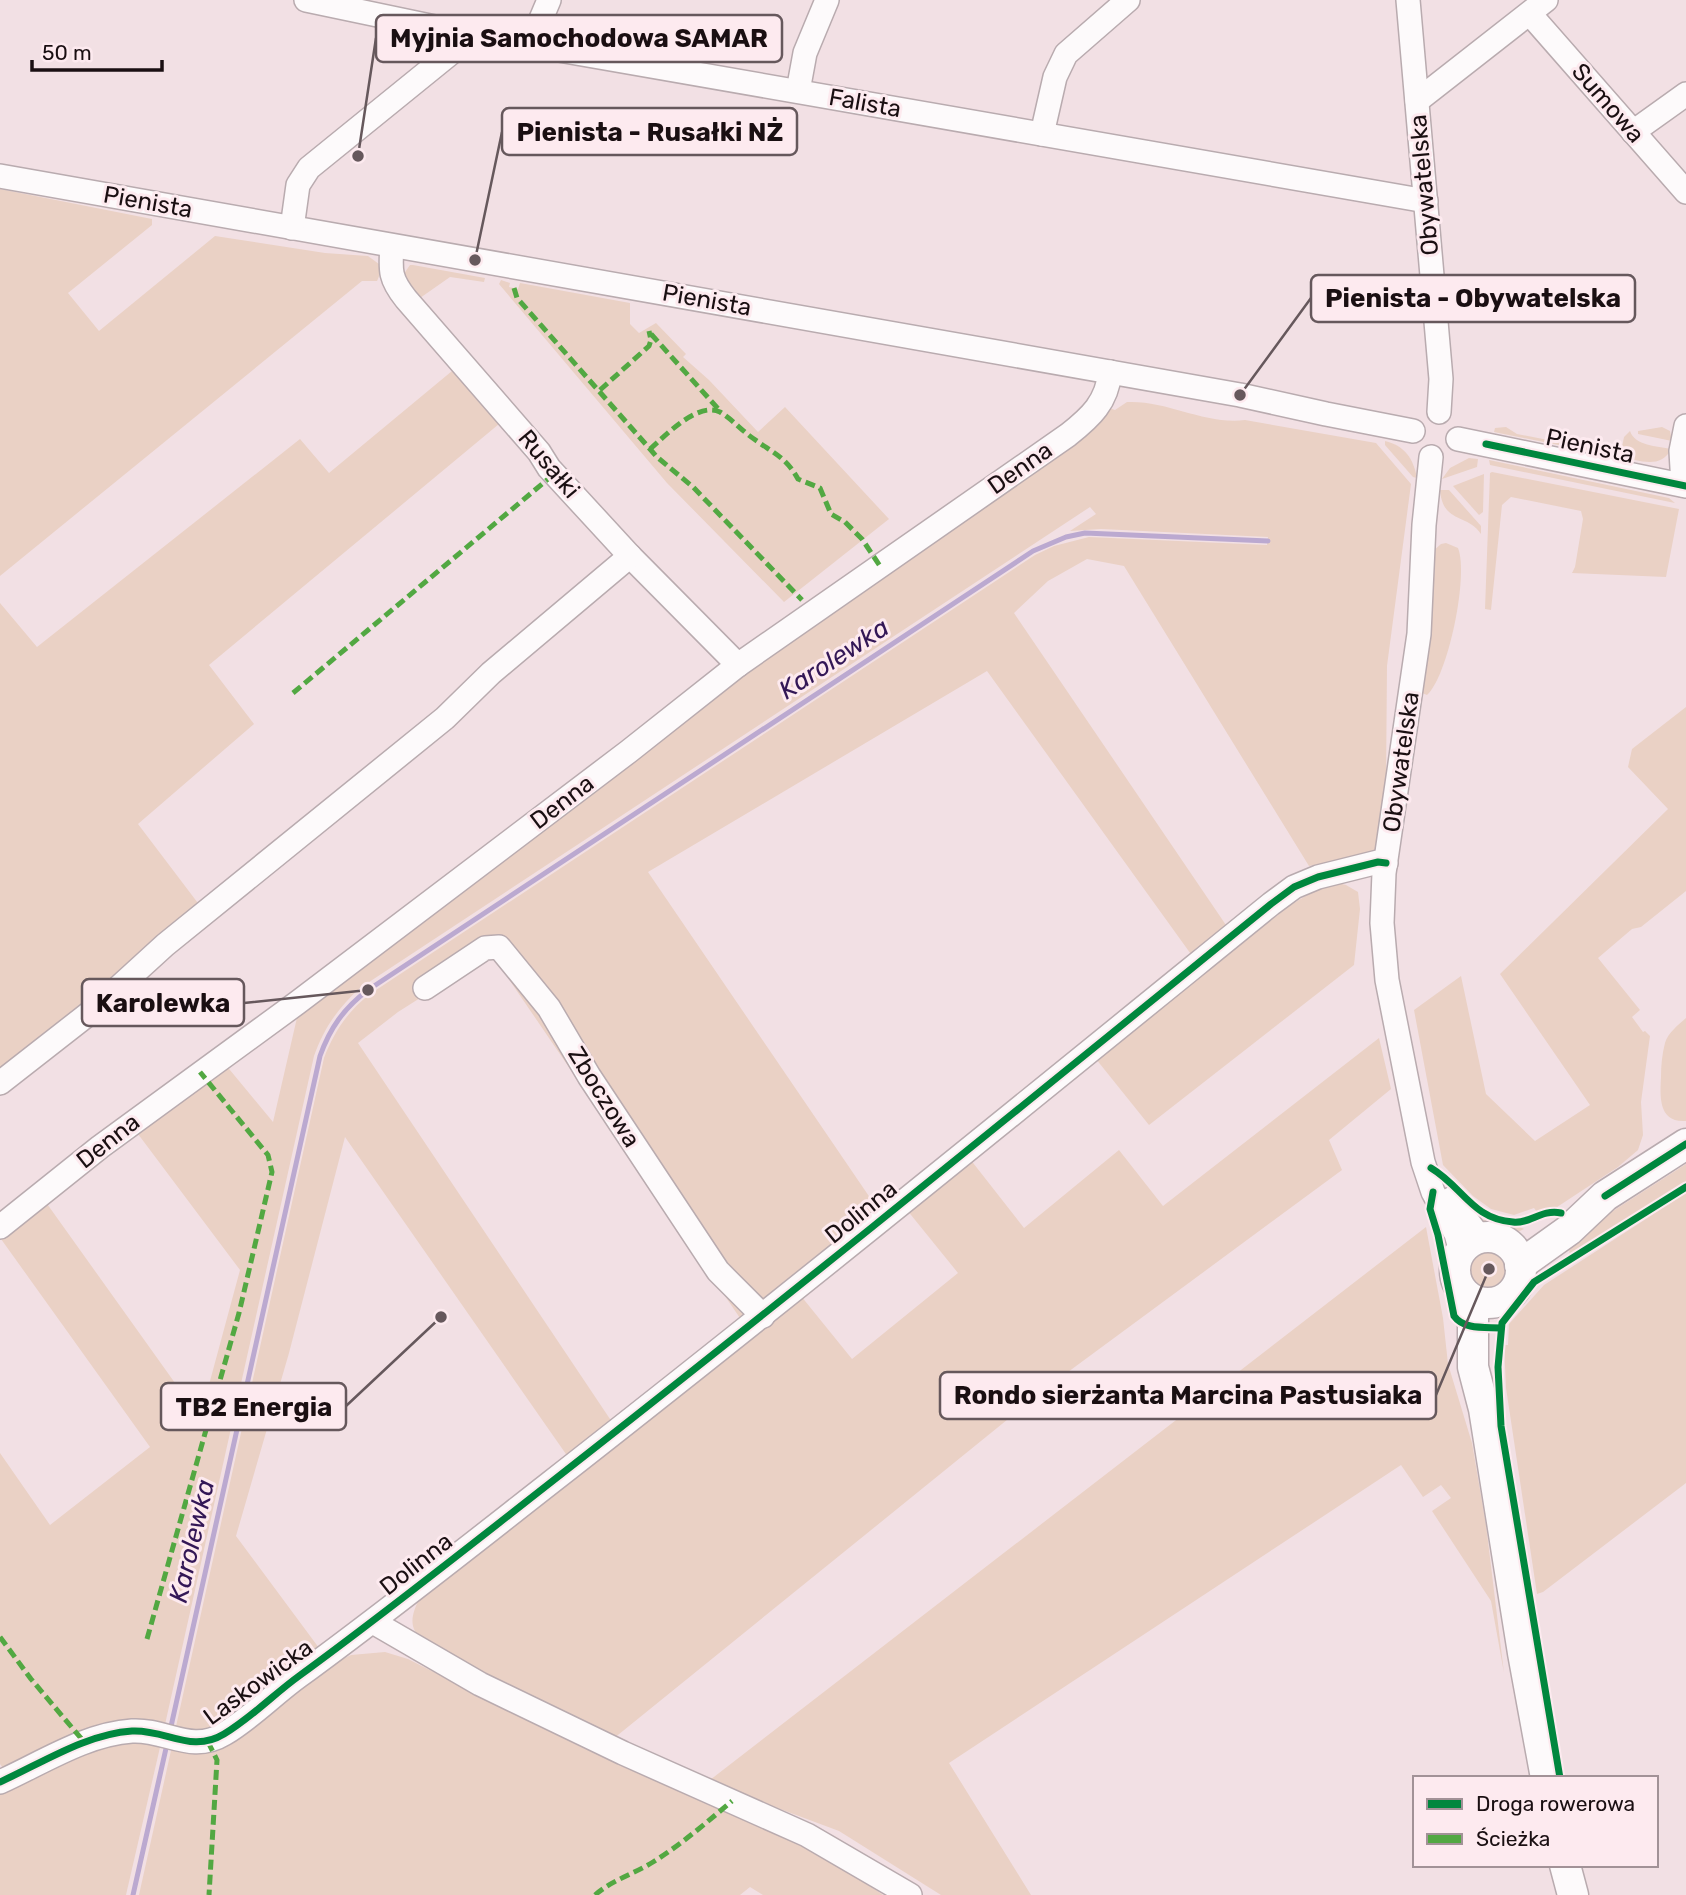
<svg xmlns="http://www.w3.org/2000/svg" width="1686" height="1895" font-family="Rubik,sans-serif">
	<rect width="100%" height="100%" fill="#f2e0e4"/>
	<!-- green -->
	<g fill="#ead1c5">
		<polygon points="0,189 152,219 152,225 68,293 99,331 215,236 325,253 368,256 383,267 377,281 362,281 0,576"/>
		<polygon points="410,265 413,265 485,278 484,282 450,277 420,298 411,294 413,289 403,275"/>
		<polygon points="501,280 510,283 509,287 518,289 520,283 630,303 630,324 639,333 656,323 686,354 683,357 709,380 758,432 785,407 889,519 784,602 667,483 499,284"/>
		<polygon points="452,371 499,424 209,665 254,724 138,824 210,919 0,1091 0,603 37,647 300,439 329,473"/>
		<path d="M1127,402C1167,400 1205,425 1245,420L1376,443L1411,484L1387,666L1386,784L1374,855L1309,866L1124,566L1087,559L1048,581L1014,613L1228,928L1193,957L987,671L648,872L877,1208L742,1321L491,953L398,1012L358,1043L612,1422L568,1457L345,1137L289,1353L236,1536L319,1648L212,1732L175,1731L324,1058C334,1032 347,1012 370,994L1035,555L1054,546L1089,537L1267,545L1268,537L1101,529L1070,531L1096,514L1090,507L360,988C338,1008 324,1028 314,1056L164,1729L5,1771L0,1764V1453L50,1525L150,1447L1,1239L45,1201L200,1418L240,1270L135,1130L225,1064L273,1122L299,1009L740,676L1109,408L1115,410Z"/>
		<polygon points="1506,427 1517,434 1619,454 1618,457 1494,432 1495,428"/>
		<polygon points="1662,427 1670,431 1672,441 1638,434 1638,431"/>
		<path d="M1630,431C1635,446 1657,446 1671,449C1661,470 1638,460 1620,457L1624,437Z"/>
		<path d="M1385,441C1405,446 1413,458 1417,478L1413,477L1385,445Z"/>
		<polygon points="1469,458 1478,459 1477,467 1442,479 1450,468"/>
		<polygon points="1489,460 1669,498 1675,503 1490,465"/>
		<polygon points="1492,472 1679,509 1666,577 1572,573 1575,567 1583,519 1581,511 1511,497 1502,505 1491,610 1485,609 1490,473"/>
		<polygon points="1484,474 1483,512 1479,515 1453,486"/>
		<path d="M1440,490H1449L1481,526V534C1467,513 1443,524 1440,490Z"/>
		<path d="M1446,543L1458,548C1469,575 1448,676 1427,695L1422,693L1432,552L1441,544Z"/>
		<polygon points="1686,707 1686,891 1641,927 1632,929 1598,958 1640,1010 1632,1017 1643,1032 1645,1031 1650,1036 1641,1102 1643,1135 1638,1150 1618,1167 1554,1209 1537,1212 1534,1208 1514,1215 1491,1209 1473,1196 1443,1165 1414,1010 1461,976 1486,1094 1535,1141 1590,1105 1500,974 1668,809 1628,767 1632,749"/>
		<polygon points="1338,883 1346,885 1358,892 1360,909 1354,965 1149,1125 1096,1059 1289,906 1322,886"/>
		<path d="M1686,1018V1121C1658,1123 1660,1096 1661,1077C1661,1066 1662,1054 1665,1043C1668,1033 1678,1025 1686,1018Z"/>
		<path d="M1379,1038L1391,1089L1329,1140L1342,1170L1049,1386L613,1739L447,1657C417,1637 401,1631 422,1594L801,1296L852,1359L958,1273L907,1210L970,1159L1024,1228L1119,1150L1163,1206Z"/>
		<polygon points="1686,1164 1686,1181 1570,1255 1569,1249 1574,1236"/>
		<polygon points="1686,1193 1686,1483 1543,1592 1537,1594 1506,1388 1504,1345 1508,1345 1509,1324 1544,1285"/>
		<path d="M1480,1219L1520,1227L1524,1229C1511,1237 1496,1231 1482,1227Z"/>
		<polygon points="1426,1227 1443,1318 1448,1364 1472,1443 1486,1525 1504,1673 1491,1601 1432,1511 1451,1498 1441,1485 1423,1497 1401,1465 949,1763 1031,1895 941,1895 839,1831 729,1790 710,1780"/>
		<circle cx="1489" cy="1271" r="20"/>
		<polygon points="385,1652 408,1659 583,1748 814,1847 883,1895 763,1895 750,1887 740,1895 139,1895 172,1746 186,1750 324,1668 351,1655"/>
		<polygon points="128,1742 161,1743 126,1895 0,1895 0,1792 97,1750"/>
	</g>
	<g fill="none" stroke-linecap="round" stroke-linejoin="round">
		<!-- stream -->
		<g stroke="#bba9d0" stroke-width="5">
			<path d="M170,1731L320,1056C330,1028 344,1008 368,990L1033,551L1066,537L1085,533L1268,541"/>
			<polyline points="133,1895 167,1744"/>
		</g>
		<!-- minor casing -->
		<g stroke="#b9abaf" stroke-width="26">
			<g id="minor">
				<polyline points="306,0 473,35 1426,201"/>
				<polyline points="1408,0 1441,379 1439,412"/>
				<polyline points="1530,14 1686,192"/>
				<polyline points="530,45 549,0"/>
				<polyline points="798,91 805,53 827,0"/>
				<polyline points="1417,101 1546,0"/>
				<polyline points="1633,132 1686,94"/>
				<polyline points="1042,134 1055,77 1066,54 1128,0"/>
				<polyline points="0,176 1240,395 1326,414 1413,431"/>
				<polyline points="292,228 298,185 309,168 473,35"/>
				<path d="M392,246C390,271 390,279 406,299L539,452L549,468L630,556L738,665"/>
				<polyline points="1458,439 1686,486"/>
				<polyline points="1431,457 1424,525 1419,634 1384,873 1382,923 1387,980 1423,1162 1433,1192 1456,1234 1461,1252"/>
				<polyline points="1683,485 1681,451 1686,426"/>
				<polyline points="425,988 485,948 499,947 549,1008 589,1076 718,1271 763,1316"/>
				<polyline points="0,1083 96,1008 165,945 445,718 491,673 630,556"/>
				<polyline points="1451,1199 1481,1239"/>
				<path d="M0,1227L100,1147L297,1003L628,752L738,665L1068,435C1091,417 1107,402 1110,372"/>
				<polyline points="373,1622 480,1684 623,1753 807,1835 910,1895"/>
				<path d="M0,1782C42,1763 86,1734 132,1731C166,1729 191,1754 224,1734C251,1718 274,1694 299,1676C384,1614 467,1548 550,1483C793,1293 1032,1098 1271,904L1294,887L1318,877L1378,862L1386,863"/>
			</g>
		</g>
		<!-- major casing -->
		<g stroke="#b9abaf" stroke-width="33">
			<g id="major">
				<circle cx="1488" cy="1270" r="33"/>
				<polyline points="1520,1265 1569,1230 1605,1196 1686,1144"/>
				<polyline points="1471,1299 1473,1316 1473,1367 1484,1409 1523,1653 1546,1778"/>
				<polyline points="1565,1865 1573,1895"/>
			</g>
		</g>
		<!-- minor -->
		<use href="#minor" stroke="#fdfafb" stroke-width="23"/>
		<!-- major -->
		<use href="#major" stroke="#fdfafb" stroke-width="30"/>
		<!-- quiet -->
		<g stroke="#52a842" stroke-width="5" stroke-dasharray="10 5" stroke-linecap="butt">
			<polyline points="514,288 517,298 657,457 693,487 802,600"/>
			<polyline points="651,334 721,412"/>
			<polyline points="600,390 649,346 651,340 649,331"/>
			<path d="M650,449C665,436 698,401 720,412C732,419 742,431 754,439C773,453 786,457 798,479L820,488L831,514L845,522L862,539L880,566"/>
			<polyline points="293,693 554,474"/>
			<polyline points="0,1637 31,1679 85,1743"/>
			<polyline points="147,1639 239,1313 272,1172 268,1155 200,1072"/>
			<polyline points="208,1742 217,1760 209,1895"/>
			<path d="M595,1895C612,1880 634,1874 653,1862C682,1844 707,1822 732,1801"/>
		</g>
		<!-- cycleway casing -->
		<g stroke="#fdeaef" stroke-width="11">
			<g id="cycleway">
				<polyline points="1486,444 1686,486"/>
				<path d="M1431,1168C1463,1187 1472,1219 1513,1222C1530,1224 1541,1209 1561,1213"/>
				<path d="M1433,1192L1430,1209L1438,1235L1454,1316C1464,1330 1485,1327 1501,1328"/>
				<polyline points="1605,1196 1686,1144"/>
				<polyline points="1560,1778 1501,1426 1498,1367 1502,1323 1534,1282 1686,1187"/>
				<path d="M0,1782C42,1763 86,1734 132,1731C166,1729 191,1754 224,1734C251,1718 274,1694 299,1676C384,1614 467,1548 550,1483C793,1293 1032,1098 1271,904L1294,887L1318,877L1378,862L1386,863"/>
			</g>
		</g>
		<!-- cycleway -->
		<use href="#cycleway" stroke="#00873e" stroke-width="7"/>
	</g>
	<g text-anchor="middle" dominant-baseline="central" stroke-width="6" stroke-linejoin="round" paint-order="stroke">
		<!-- street labels -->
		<g font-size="24" fill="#1a0f12" stroke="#fdeaef">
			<text transform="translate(865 103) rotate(10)">Falista</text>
			<text transform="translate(1608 103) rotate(49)">Sumowa</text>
			<text transform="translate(1424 185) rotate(-95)">Obywatelska</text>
			<text transform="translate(148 202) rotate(10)">Pienista</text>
			<text transform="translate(707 300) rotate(10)">Pienista</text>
			<text transform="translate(1590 446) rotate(12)">Pienista</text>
			<text transform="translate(549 464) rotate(50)">Rusałki</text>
			<text transform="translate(1020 468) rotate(-35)">Denna</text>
			<text transform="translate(1401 762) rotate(-82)">Obywatelska</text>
			<text transform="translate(562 802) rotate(-37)">Denna</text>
			<text transform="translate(604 1097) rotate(58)">Zboczowa</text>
			<text transform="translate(108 1141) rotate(-38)">Denna</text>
			<text transform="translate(861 1212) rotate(-39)">Dolinna</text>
			<text transform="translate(416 1564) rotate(-38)">Dolinna</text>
			<text transform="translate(258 1682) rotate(-36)">Laskowicka</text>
		</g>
		<!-- water labels -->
		<g font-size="26" font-style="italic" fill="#331756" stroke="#fdeaef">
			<text transform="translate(834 659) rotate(-33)">Karolewka</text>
			<text transform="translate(192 1541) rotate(-77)">Karolewka</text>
		</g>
	</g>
	<!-- callouts -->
	<path fill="none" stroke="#66585c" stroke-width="2.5" d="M358 156L376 38M475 260L502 132M1240 395L1311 298M368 990L244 1003M1489 1269L1436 1395M441 1317L346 1406"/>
	<g fill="#66585c" stroke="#fdeaef" stroke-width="2.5">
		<circle cx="358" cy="156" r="7"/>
		<circle cx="475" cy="260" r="7"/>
		<circle cx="1240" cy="395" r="7"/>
		<circle cx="368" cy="990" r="7"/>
		<circle cx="1489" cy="1269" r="7"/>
		<circle cx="441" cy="1317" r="7"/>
	</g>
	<g fill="#fdeaef" stroke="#66585c" stroke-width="2.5">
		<rect x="376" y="15" width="406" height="47" rx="7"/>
		<rect x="502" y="108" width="295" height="47" rx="7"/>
		<rect x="1311" y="275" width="324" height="47" rx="7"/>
		<rect x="82" y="979" width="162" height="47" rx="7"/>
		<rect x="940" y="1372" width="496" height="47" rx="7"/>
		<rect x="161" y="1383" width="185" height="47" rx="7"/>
	</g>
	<g font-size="26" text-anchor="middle" font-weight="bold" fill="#1a0f12">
		<text x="579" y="47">Myjnia Samochodowa SAMAR</text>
		<text x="650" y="141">Pienista - Rusałki NŻ</text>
		<text x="1473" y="307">Pienista - Obywatelska</text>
		<text x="163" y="1012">Karolewka</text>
		<text x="1188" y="1404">Rondo sierżanta Marcina Pastusiaka</text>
		<text x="254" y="1416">TB2 Energia</text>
	</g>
	<!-- legend -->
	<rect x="1413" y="1776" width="245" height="91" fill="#fdeaef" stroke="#a29297" stroke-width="2"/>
	<rect x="1427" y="1799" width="35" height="10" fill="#00873e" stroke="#a29297" stroke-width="2"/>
	<text x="1476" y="1811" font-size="21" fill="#1a0f12">Droga rowerowa</text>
	<rect x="1427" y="1834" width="35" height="10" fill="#52a842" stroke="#a29297" stroke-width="2"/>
	<text x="1476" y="1846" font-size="21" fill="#1a0f12">Ścieżka</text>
	<!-- scale -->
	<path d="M32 60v10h130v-10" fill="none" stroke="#1a0f12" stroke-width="3.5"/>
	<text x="42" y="60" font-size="21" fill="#1a0f12" stroke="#fdeaef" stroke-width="5" paint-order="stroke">50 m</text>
</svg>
